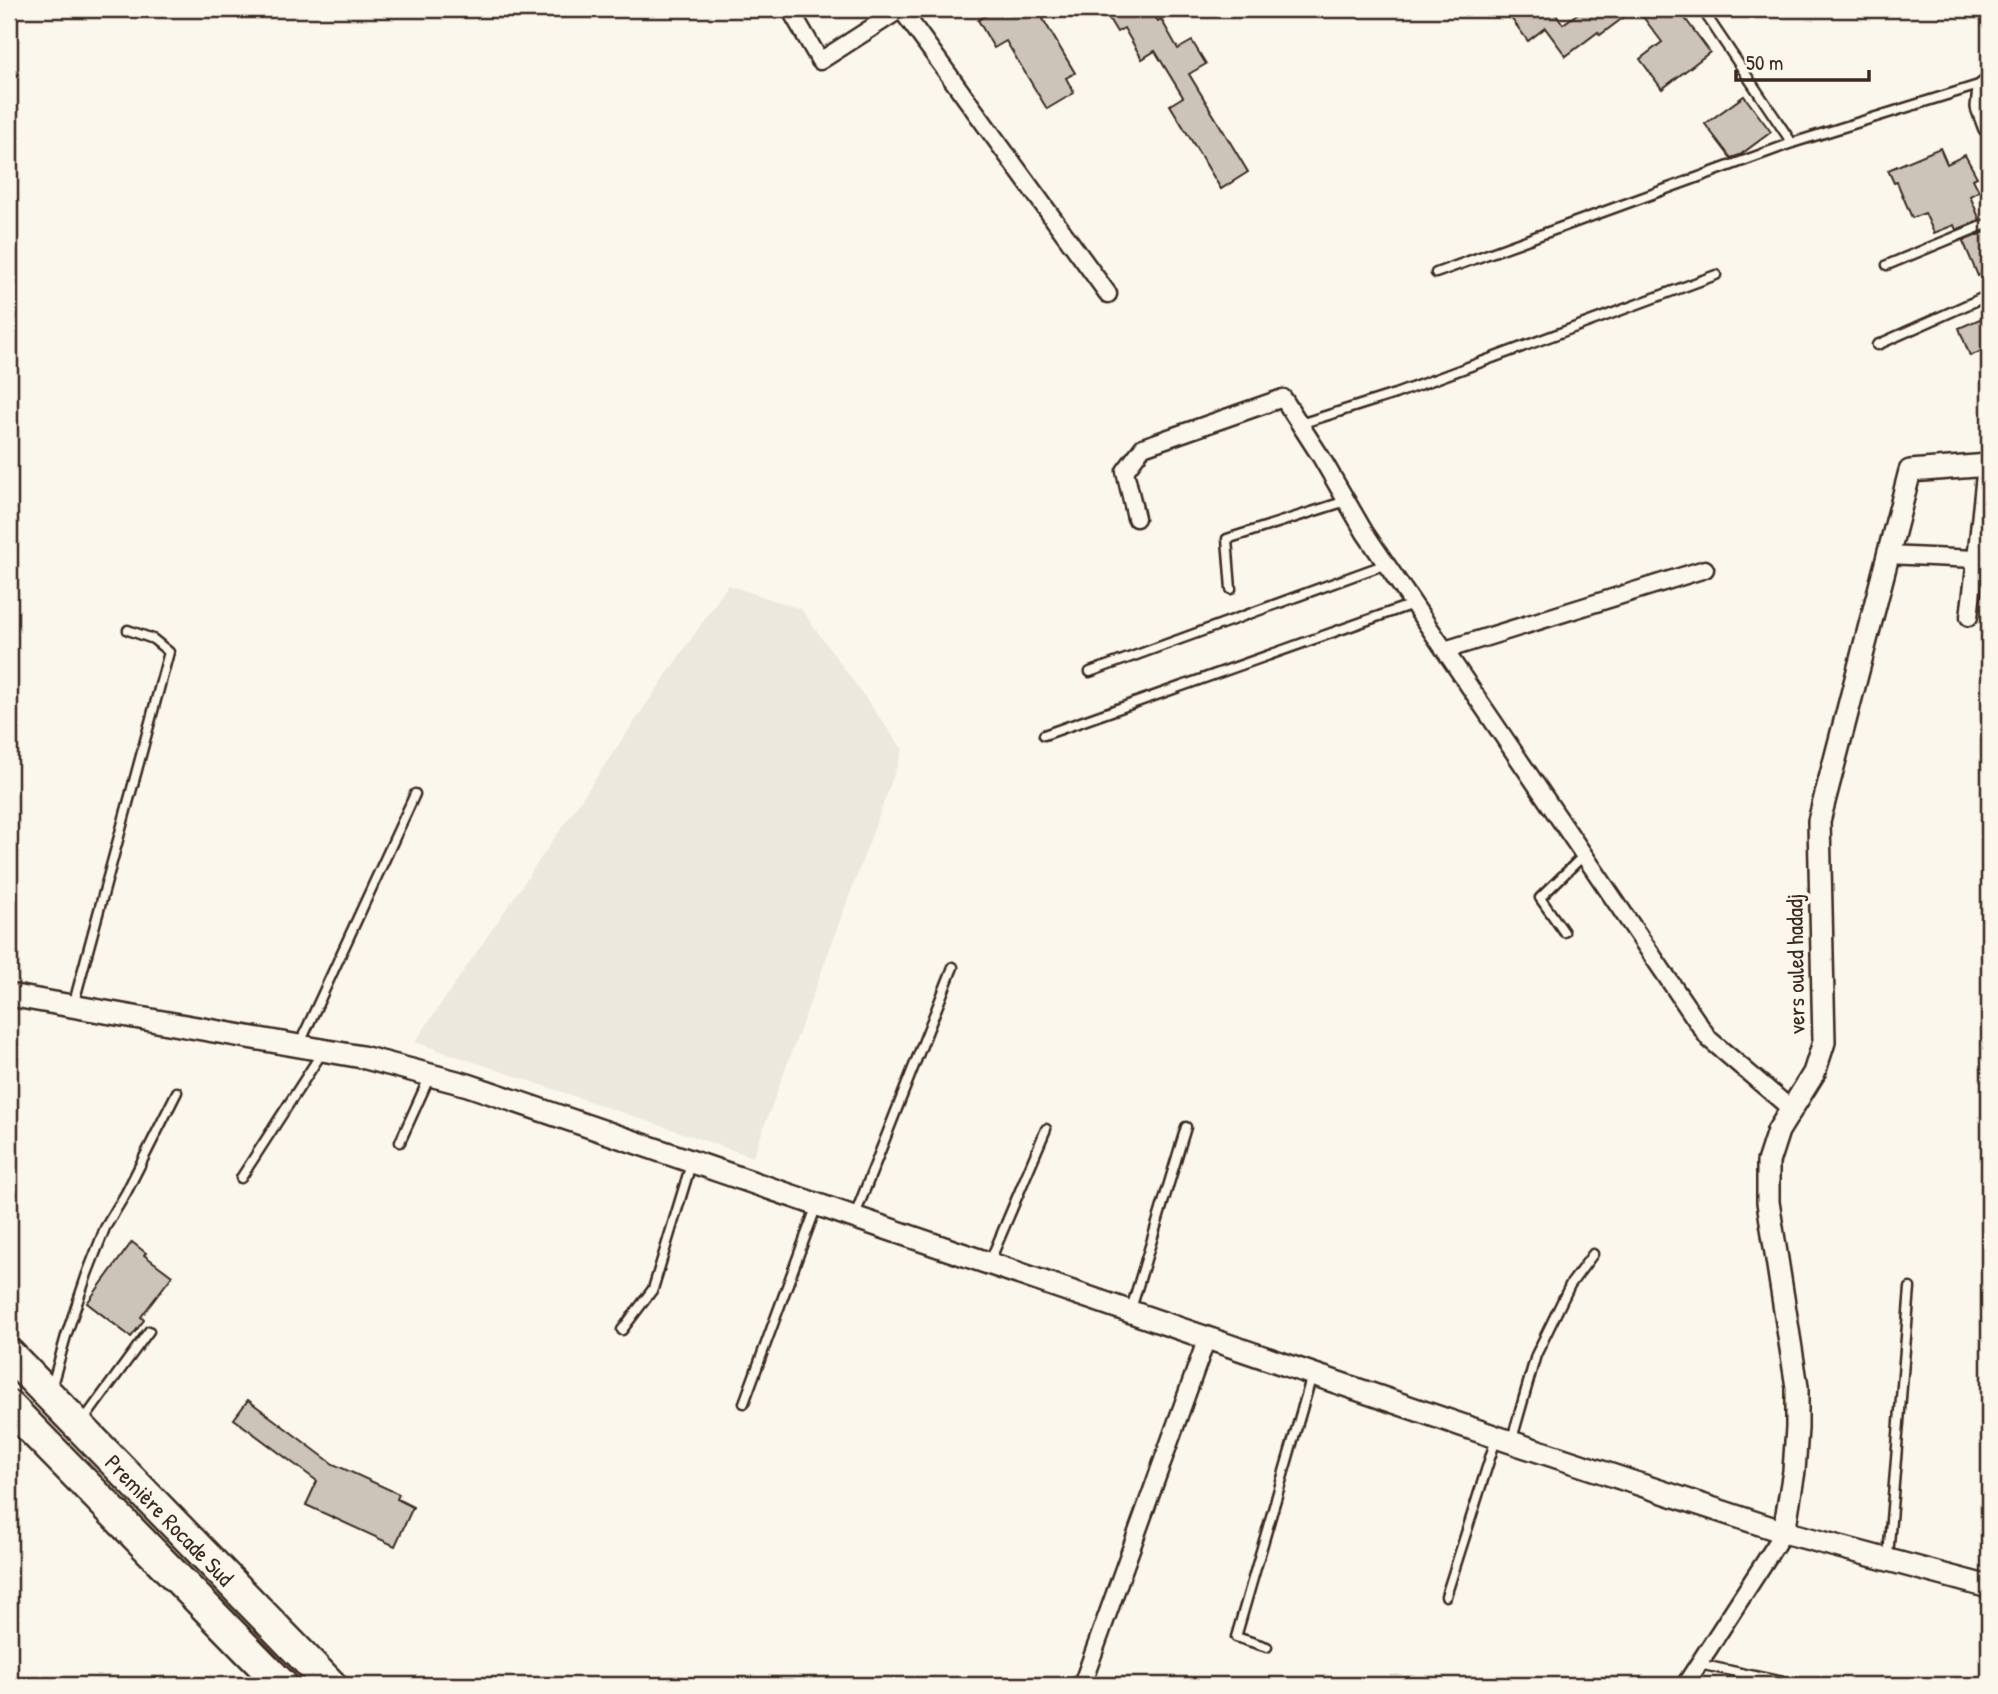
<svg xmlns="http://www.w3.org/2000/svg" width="1998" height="1694" font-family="'Patrick Hand',sans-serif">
	<rect width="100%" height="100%" fill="#fbf7ec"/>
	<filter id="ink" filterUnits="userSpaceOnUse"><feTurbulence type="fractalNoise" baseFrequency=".0143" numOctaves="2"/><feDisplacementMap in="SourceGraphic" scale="14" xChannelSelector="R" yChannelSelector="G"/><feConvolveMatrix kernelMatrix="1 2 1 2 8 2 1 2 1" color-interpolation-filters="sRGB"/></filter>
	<g filter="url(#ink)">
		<!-- built -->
		<polygon fill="#ede8dd" points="728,585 801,609 903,750 753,1157 415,1042"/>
		<!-- building -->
		<g fill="#ccc4b9" stroke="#3b2a1e" stroke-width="2">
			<polygon points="997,9 1060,9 1043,19 1075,73 1066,78 1074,93 1047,109 1006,41 994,48 978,20"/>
			<polygon points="1103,9 1151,9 1158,21 1161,19 1178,49 1192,41 1206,64 1189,74 1248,172 1221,189 1170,105 1183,97 1155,51 1142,59 1124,28 1117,32"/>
			<polygon points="1523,9 1552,9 1563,24 1584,9 1635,9 1600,35 1598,32 1566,56 1545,28 1528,41 1511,18"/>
			<polygon points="1637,9 1678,9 1710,52 1662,89 1640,59 1662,42"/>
			<polygon points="1744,96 1771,132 1740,155 1731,158 1705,124"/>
			<polygon points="1940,148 1947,164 1965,155 1977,177 1973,179 1979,191 1970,196 1980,220 1956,230 1954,225 1934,233 1925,213 1912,218 1897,182 1894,183 1888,170"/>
			<polygon points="1985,232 1989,241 1989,271 1978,276 1963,241"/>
			<polygon points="1989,315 1989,348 1970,356 1959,328"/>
			<polygon points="132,1242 146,1253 144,1255 172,1276 141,1317 144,1320 131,1337 87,1303"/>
			<polygon points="248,1400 333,1464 399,1494 397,1499 413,1507 395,1546 306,1505 317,1481 234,1419"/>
		</g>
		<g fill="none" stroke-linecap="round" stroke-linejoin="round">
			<!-- service casing -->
			<g stroke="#3b2a1e" stroke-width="13">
				<g id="service">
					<polyline points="1702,9 1792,143"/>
					<polyline points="1887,265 1989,223"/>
					<polyline points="1436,273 1792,143 1982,84"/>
					<polyline points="1877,345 1989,295"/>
					<polyline points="1300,424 1395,394 1716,275"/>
					<polyline points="1231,589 1227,539 1346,501"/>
					<polyline points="1090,672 1386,564"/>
					<polyline points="1044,735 1413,604"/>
					<polyline points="1564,932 1540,898 1584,855"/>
					<polyline points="73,1006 169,652 153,639 128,630"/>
					<polyline points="300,1043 415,794"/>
					<polyline points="400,1142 429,1078"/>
					<polyline points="241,1178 323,1051"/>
					<polyline points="855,1215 953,967"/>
					<polyline points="990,1261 1046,1129"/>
					<polyline points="1131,1309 1186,1127"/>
					<polyline points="622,1330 653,1289 691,1164"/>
					<polyline points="51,1389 66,1336 87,1274 105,1228 126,1193 177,1092"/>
					<polyline points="744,1403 817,1205"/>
					<polyline points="83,1421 149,1331"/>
					<polyline points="1512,1439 1536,1355 1570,1285 1593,1254"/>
					<polyline points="1888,1557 1910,1288"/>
					<polyline points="1446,1596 1496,1439"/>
					<polyline points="1267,1647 1236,1637 1312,1375"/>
					<polyline points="1699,1664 1797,1685"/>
				</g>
			</g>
			<!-- minor casing -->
			<g stroke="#3b2a1e" stroke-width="21">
				<g id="minor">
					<polyline points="790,9 820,61 901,9 1108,294"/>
					<polyline points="1136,518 1125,471 1143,447 1283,398 1321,457 1365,533 1709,1039 1791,1109"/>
					<polyline points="1887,555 1976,559 1986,465"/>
					<polyline points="1969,617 1976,559"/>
					<polyline points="1445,650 1705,569"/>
					<polyline points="1082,1685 1207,1338"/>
					<polyline points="1685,1685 1784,1532"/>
				</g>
			</g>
			<!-- tertiary casing -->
			<g stroke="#3b2a1e" stroke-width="26">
				<g id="tertiary">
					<polyline points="1989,85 1984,89 1982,107 1989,126"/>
					<polyline points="9,995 362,1057 468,1085 1511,1442 1784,1532 1989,1587"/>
					<polyline points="1784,1532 1794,1471 1797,1428 1797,1387 1768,1202 1768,1162 1778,1131 1814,1073 1824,1042 1819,821 1910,471 1989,465"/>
				</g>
			</g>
			<!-- motorway casing -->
			<g stroke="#3b2a1e" stroke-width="35">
				<g id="motorway">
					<path id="s1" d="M9,1354L331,1685"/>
					<polyline points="9,1406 282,1685"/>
				</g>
			</g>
			<!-- service -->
			<use href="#service" stroke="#fbf7ec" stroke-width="8"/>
			<!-- minor -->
			<use href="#minor" stroke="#fbf7ec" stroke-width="16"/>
			<!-- tertiary -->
			<use href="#tertiary" stroke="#fbf7ec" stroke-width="21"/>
			<!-- motorway -->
			<use href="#motorway" stroke="#fbf7ec" stroke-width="30"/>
		</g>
	</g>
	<g text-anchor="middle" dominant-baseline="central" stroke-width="7" stroke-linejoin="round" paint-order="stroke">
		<!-- street labels -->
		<g font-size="23" fill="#3b2a1e" stroke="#fbf7ec">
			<text transform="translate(1795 964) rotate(-91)">vers ouled hadadj</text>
			<text stroke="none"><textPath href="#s1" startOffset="231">Première Rocade Sud</textPath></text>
		</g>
	</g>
	<!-- margin -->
	<rect width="1998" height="1694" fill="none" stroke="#fbf7ec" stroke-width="35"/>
	<rect x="18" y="18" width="1963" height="1659" fill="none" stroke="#3b2a1e" stroke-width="2.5" filter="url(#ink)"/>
	<!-- scale -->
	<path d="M1736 70v10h133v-10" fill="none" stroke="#3b2a1e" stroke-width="3.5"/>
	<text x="1746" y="70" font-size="21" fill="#3b2a1e" stroke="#fbf7ec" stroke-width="5" paint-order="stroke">50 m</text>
</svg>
